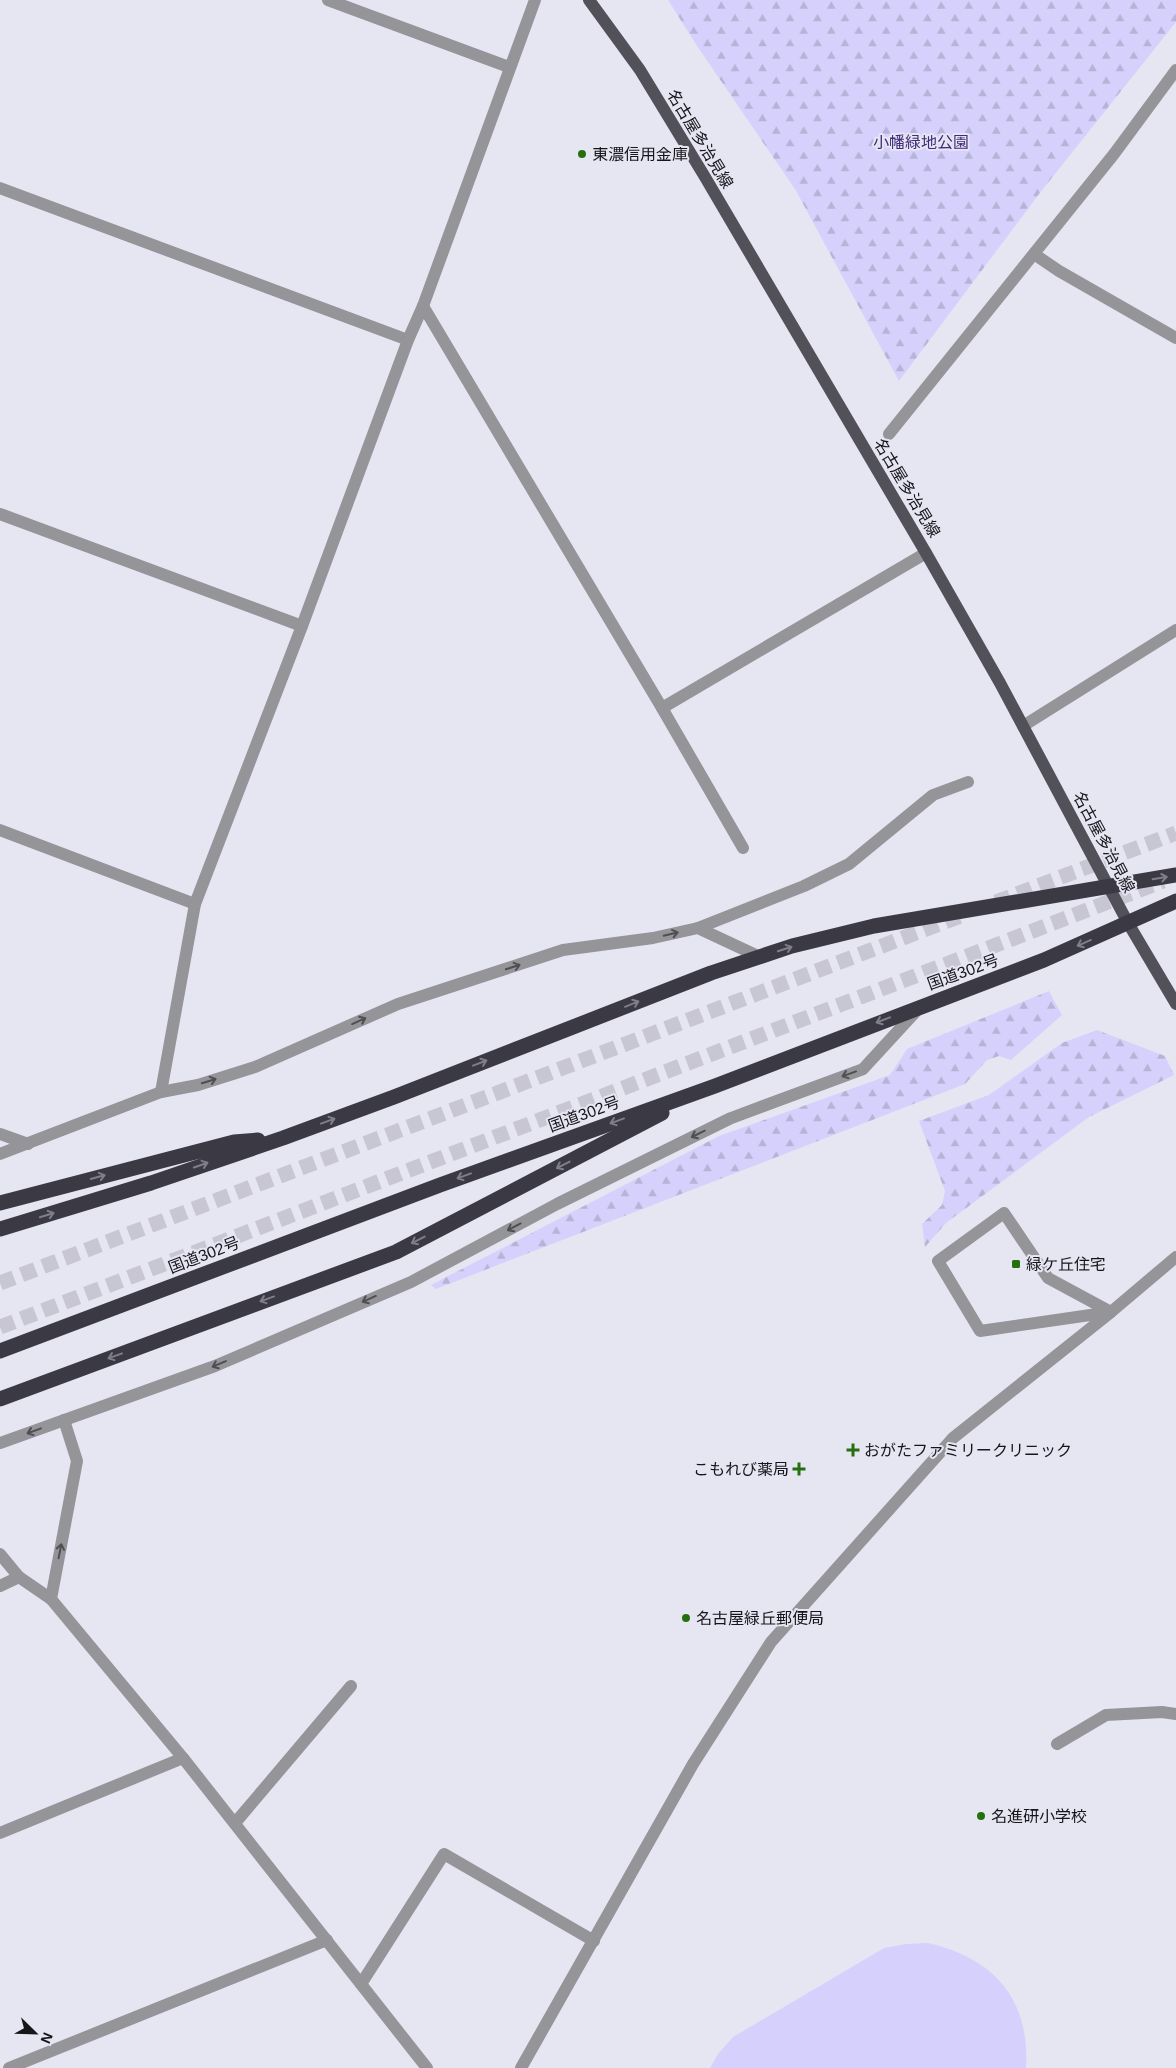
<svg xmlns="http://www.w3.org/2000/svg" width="1176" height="2068" font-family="Helvetica,'Noto Sans JP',sans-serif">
	<defs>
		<pattern id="forest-firs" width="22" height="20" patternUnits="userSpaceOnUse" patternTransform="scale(1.25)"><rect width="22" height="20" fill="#d6d1fc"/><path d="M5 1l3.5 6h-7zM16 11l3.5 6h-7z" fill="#b7b3d7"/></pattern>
	</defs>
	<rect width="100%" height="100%" fill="#e6e5f2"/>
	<!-- green -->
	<path fill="#d6d1fc" d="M928,1943C994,1958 1030,1999 1026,2068H710L718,2054L733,2037L884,1948L906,1944Z"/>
	<!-- forest -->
	<g fill="url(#forest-firs)">
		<polygon points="668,0 1176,0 1176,22 1039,194 899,381 795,189 699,49"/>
		<polygon points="1049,991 1062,1015 1011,1060 999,1056 987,1060 965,1084 436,1289 431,1285 719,1136 890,1075 907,1049"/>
		<polygon points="1097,1030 1165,1056 1174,1075 1089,1117 946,1223 925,1247 922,1224 942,1205 945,1191 919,1121 989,1095 1062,1043"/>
	</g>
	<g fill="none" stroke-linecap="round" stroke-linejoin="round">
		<!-- highway-tunnel -->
		<g stroke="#c7c6d2" stroke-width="15" stroke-dasharray="15 8" stroke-linecap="butt">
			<polyline points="996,902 1176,833"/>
			<polyline points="0,1283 963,915"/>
			<polyline points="0,1327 1163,881"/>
		</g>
		<!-- minor -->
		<g stroke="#959499" stroke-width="12">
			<polyline points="328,0 509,67"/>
			<polyline points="0,188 408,340"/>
			<polyline points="1034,254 1059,271 1176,338"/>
			<polyline points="423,306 662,708 926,553"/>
			<polyline points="889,434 1114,154 1176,70"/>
			<polyline points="0,514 302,626"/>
			<polyline points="662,708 743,848"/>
			<polyline points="1023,726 1176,630"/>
			<polyline points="0,830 195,904"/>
			<polyline points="698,928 804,886 849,864 933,795 968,782"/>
			<polyline points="161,1092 195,904 302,626 408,340 423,306 535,0"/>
			<polyline points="0,1134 28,1144"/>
			<polyline points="0,1154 161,1092 198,1085 255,1067 398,1004 563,950 653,938 698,928 760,957"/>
			<polygon points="1004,1213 1048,1278 1111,1312 980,1331 938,1261"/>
			<polyline points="0,1443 215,1366 411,1282 557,1204 731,1118 863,1069 920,1007"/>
			<polyline points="0,1554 19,1577 51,1599 183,1758 427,2068"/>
			<polyline points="0,1586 19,1577"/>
			<polyline points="51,1599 77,1461 64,1420"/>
			<polyline points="1057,1744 1106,1715 1162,1712 1176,1714"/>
			<polyline points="235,1823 351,1686"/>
			<polyline points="0,1833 183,1758"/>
			<polyline points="361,1984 444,1854 594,1941"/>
			<polyline points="9,2068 327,1940"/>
			<polyline points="521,2068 693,1764 771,1642 953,1438 1111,1312 1176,1257"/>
		</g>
		<!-- major -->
		<polyline stroke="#52515a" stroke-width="12" points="589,0 640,70 705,177 926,553 1000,683 1128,923 1176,1004"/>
		<!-- highway -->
		<g stroke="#3b3a44" stroke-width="15">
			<polyline points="0,1203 234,1142 258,1140"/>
			<polyline points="0,1229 151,1183 283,1138 394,1097 711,973 792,946 874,926 1176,875"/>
			<polyline points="0,1351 440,1185 715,1086 1044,960 1176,901"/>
			<polyline points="0,1399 396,1252 662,1113"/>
		</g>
	</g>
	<!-- one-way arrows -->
	<defs><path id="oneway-shaft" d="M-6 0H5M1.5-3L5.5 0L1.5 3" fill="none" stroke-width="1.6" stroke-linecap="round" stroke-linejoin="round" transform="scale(1.25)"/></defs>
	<g stroke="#7f7e8a">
		<use href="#oneway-shaft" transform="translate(1160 878) rotate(-9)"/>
		<use href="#oneway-shaft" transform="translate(1084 943) rotate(156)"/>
		<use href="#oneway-shaft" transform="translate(785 949) rotate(-18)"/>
		<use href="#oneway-shaft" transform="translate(632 1004) rotate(-22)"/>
		<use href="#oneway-shaft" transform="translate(883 1020) rotate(159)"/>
		<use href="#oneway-shaft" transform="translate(480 1063) rotate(-21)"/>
		<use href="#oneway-shaft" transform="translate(328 1121) rotate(-20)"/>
		<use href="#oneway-shaft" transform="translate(617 1121) rotate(160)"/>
		<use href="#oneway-shaft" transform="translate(201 1165) rotate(-19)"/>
		<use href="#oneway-shaft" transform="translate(563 1165) rotate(153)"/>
		<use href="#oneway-shaft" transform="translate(464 1176) rotate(160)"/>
		<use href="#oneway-shaft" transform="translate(98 1177) rotate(-16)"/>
		<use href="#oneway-shaft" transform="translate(47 1215) rotate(-17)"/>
		<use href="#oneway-shaft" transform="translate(418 1240) rotate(153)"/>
		<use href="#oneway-shaft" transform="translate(267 1299) rotate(160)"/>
		<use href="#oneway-shaft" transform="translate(115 1356) rotate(160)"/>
	</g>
	<g stroke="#4f4e53">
		<use href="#oneway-shaft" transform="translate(671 934) rotate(-13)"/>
		<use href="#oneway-shaft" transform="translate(513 967) rotate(-18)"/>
		<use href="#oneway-shaft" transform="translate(359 1021) rotate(-24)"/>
		<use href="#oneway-shaft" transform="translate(849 1074) rotate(160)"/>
		<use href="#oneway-shaft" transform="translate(209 1081) rotate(-17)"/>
		<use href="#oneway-shaft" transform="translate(698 1134) rotate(154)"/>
		<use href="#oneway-shaft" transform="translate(514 1227) rotate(152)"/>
		<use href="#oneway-shaft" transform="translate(369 1299) rotate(156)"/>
		<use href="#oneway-shaft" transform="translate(219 1364) rotate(157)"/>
		<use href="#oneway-shaft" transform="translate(34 1431) rotate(160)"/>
		<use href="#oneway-shaft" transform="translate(60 1551) rotate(-79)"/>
	</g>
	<!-- markers -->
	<g fill="#256f11" stroke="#e6e5f2" stroke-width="2">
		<circle cx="582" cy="154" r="5"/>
		<rect x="1011" y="1259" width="10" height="10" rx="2.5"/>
		<path d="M850.5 1442.5h5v5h5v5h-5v5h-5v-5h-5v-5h5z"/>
		<path d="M796.5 1461.5h5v5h5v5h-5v5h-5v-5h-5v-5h5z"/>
		<circle cx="686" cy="1618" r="5"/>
		<circle cx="981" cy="1816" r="5"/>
	</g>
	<g text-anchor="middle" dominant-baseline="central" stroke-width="4" stroke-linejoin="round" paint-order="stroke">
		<!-- street labels -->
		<g font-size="16" fill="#16151a" stroke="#e6e5f2">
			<text transform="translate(700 139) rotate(59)">名古屋多治見線</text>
			<text transform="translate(907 488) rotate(59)">名古屋多治見線</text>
			<text transform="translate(1104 842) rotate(62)">名古屋多治見線</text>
			<text transform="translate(963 972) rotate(-20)">国道302号</text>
			<text transform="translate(584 1114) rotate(-20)">国道302号</text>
			<text transform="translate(204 1255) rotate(-21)">国道302号</text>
		</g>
		<!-- park labels -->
		<g font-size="16" fill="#402b7c" stroke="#e6e5f2">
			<text x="921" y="142">小幡緑地公園</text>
		</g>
		<!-- poi labels -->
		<g font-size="16" fill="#16151a" stroke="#e6e5f2" text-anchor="start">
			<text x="592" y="154">東濃信用金庫</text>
			<text x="1026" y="1264">緑ケ丘住宅</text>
			<text x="864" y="1450">おがたファミリークリニック</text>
			<text x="789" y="1469" text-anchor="end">こもれび薬局</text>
			<text x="696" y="1618">名古屋緑丘郵便局</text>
			<text x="991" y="1816">名進研小学校</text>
		</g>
	</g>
	<!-- north arrow -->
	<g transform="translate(35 2033) rotate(113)" stroke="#e6e5f2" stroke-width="4" paint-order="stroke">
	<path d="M0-4L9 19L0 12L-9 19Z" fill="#16151a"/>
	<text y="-8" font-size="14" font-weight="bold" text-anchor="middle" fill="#16151a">N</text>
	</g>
</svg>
